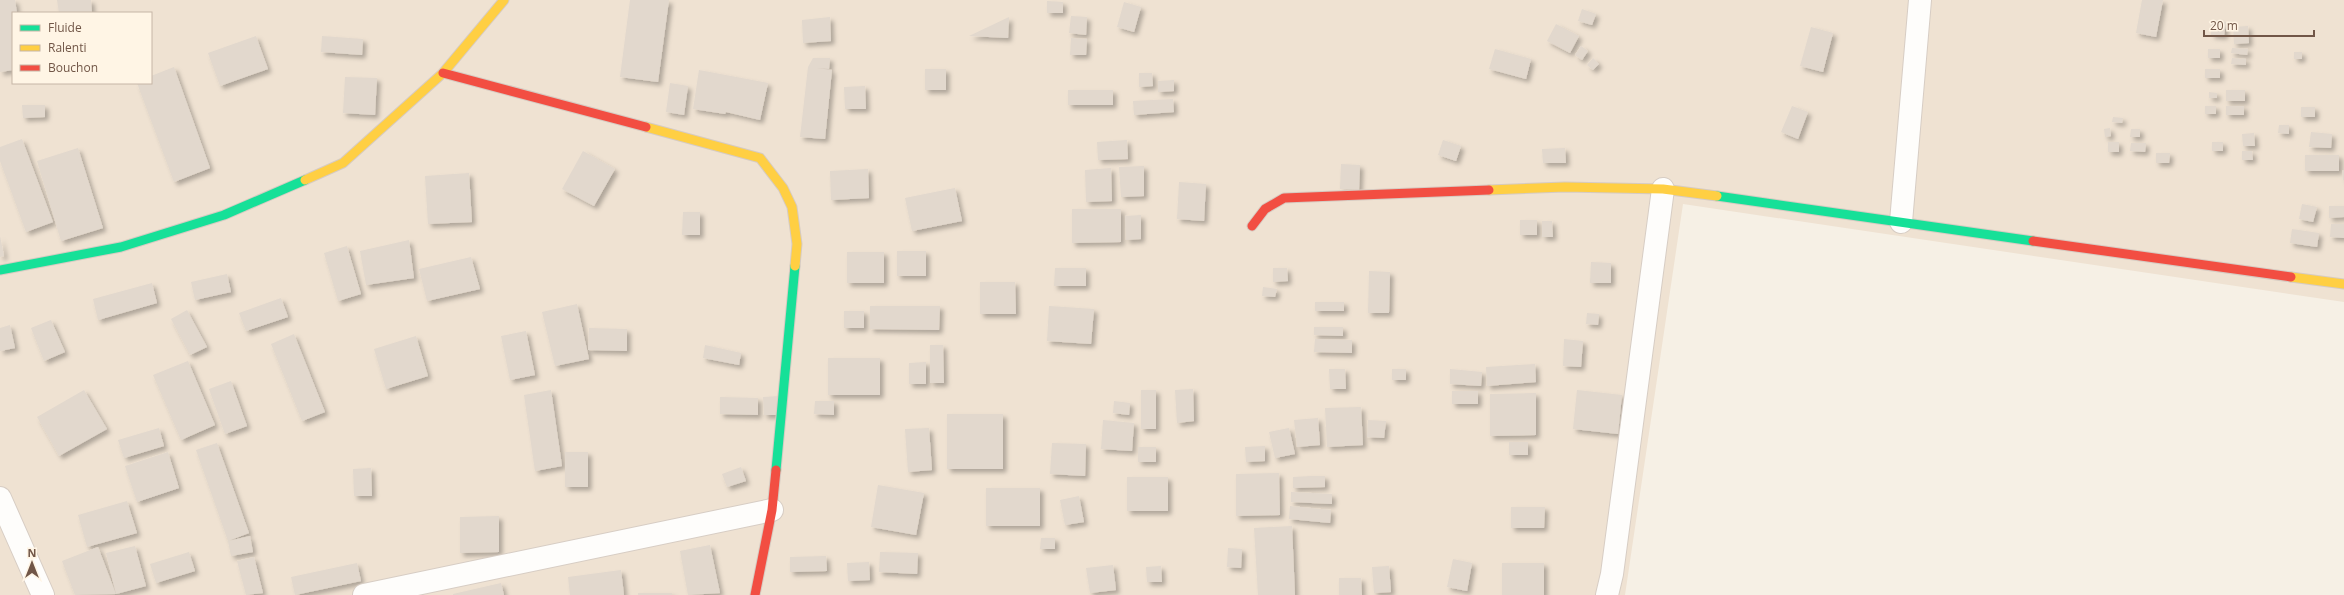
<svg xmlns="http://www.w3.org/2000/svg" width="2344" height="595" font-family="'Open Sans',sans-serif">
	<defs>
		<filter id="shadow"><feDropShadow dx="3.5" dy="3.5" stdDeviation="2" flood-color="#0004"/></filter>
	</defs>
	<rect width="100%" height="100%" fill="#f6f0e5"/>
	<!-- residential -->
	<path fill="#efe2d2" fill-rule="evenodd" d="M0,0H2344V302L1683,204L1625,595H0ZM13,13H151V83H13Z"/>
	<!-- building -->
	<g fill="#e2d8cd" filter="url(#shadow)">
		<polygon points="0,0 15,0 17,13 13,13 13,70 0,72"/>
		<polygon points="57,0 91,0 92,13 59,13"/>
		<polygon points="630,0 669,0 658,82 620,77"/>
		<polygon points="2142,0 2163,0 2156,37 2136,33"/>
		<polygon points="1047,1 1063,2 1063,13 1047,13"/>
		<polygon points="1124,2 1141,7 1134,32 1117,27"/>
		<polygon points="1582,9 1596,14 1592,25 1578,21"/>
		<polygon points="1071,16 1087,17 1086,35 1069,33"/>
		<polygon points="830,17 831,41 803,43 802,20"/>
		<polygon points="1009,17 1008,38 969,36"/>
		<polygon points="2212,20 2226,22 2224,36 2211,35"/>
		<polygon points="1556,24 1579,36 1570,53 1547,41"/>
		<polygon points="2248,26 2249,43 2234,44 2233,27"/>
		<polygon points="1811,27 1833,33 1823,72 1800,66"/>
		<polygon points="256,36 268,69 220,86 208,53"/>
		<polygon points="322,36 363,39 362,55 321,52"/>
		<polygon points="1071,38 1087,39 1086,55 1070,55"/>
		<polygon points="1581,46 1588,51 1582,60 1575,55"/>
		<polygon points="2232,48 2248,49 2247,55 2231,53"/>
		<polygon points="1495,49 1531,59 1526,79 1489,69"/>
		<rect x="2208" y="49" width="12" height="9"/>
		<rect x="2294" y="52" width="8" height="7"/>
		<polygon points="813,58 830,58 829,69 817,68 832,70 825,139 800,137 808,67"/>
		<polygon points="1593,58 1599,64 1593,70 1587,65"/>
		<polygon points="2232,58 2246,59 2246,65 2231,64"/>
		<polygon points="174,67 210,168 174,182 137,83 151,83 151,76"/>
		<rect x="925" y="69" width="21" height="21"/>
		<rect x="2205" y="69" width="15" height="9"/>
		<polygon points="699,70 768,83 760,120 726,112 725,114 693,109"/>
		<polygon points="1139,73 1152,73 1153,86 1139,87"/>
		<polygon points="345,77 377,78 375,115 343,113"/>
		<polygon points="1174,80 1174,91 1158,92 1158,81"/>
		<polygon points="670,83 688,86 684,115 666,112"/>
		<polygon points="865,86 866,109 845,109 844,87"/>
		<rect x="1068" y="90" width="45" height="15"/>
		<rect x="2226" y="90" width="19" height="11"/>
		<polygon points="2209,92 2217,93 2217,98 2209,98"/>
		<polygon points="1173,99 1174,112 1134,115 1133,101"/>
		<polygon points="22,105 45,105 45,117 23,118"/>
		<polygon points="1792,106 1808,112 1798,139 1781,132"/>
		<rect x="2205" y="106" width="11" height="8"/>
		<rect x="2226" y="106" width="18" height="9"/>
		<rect x="2301" y="107" width="14" height="10"/>
		<polygon points="2113,117 2123,118 2122,123 2112,122"/>
		<polygon points="2279,125 2289,125 2289,134 2278,133"/>
		<polygon points="2110,128 2111,136 2105,137 2104,129"/>
		<polygon points="2131,129 2140,129 2140,137 2130,137"/>
		<polygon points="2311,132 2332,134 2331,148 2309,147"/>
		<polygon points="2254,133 2255,146 2243,146 2242,134"/>
		<polygon points="22,139 53,222 26,232 0,161 0,147"/>
		<polygon points="1127,140 1128,159 1098,160 1097,142"/>
		<polygon points="1443,140 1461,146 1456,161 1438,155"/>
		<rect x="2108" y="142" width="11" height="10"/>
		<rect x="2212" y="142" width="11" height="9"/>
		<polygon points="2131,143 2146,143 2145,152 2130,151"/>
		<polygon points="78,148 103,228 61,241 37,161"/>
		<polygon points="1565,148 1566,163 1543,163 1542,149"/>
		<polygon points="583,151 615,169 594,206 562,189"/>
		<polygon points="2242,151 2252,151 2253,160 2242,160"/>
		<polygon points="2156,153 2170,153 2169,163 2156,163"/>
		<rect x="2305" y="155" width="34" height="16"/>
		<polygon points="1341,164 1360,165 1359,190 1340,189"/>
		<polygon points="1144,166 1144,196 1121,197 1119,167"/>
		<polygon points="1111,168 1112,201 1086,202 1085,170"/>
		<polygon points="868,169 869,198 831,200 830,171"/>
		<polygon points="2344,170 2344,180 2343,180 2342,171"/>
		<polygon points="469,173 472,222 428,224 425,176"/>
		<polygon points="1179,182 1206,184 1204,221 1177,219"/>
		<polygon points="955,188 962,221 912,231 905,198"/>
		<polygon points="2302,204 2317,207 2313,222 2299,219"/>
		<polygon points="2329,206 2344,206 2344,217 2329,218"/>
		<polygon points="1072,209 1121,209 1121,242 1072,243"/>
		<polygon points="683,212 700,212 700,235 682,235"/>
		<polygon points="1141,215 1141,239 1126,240 1125,216"/>
		<rect x="1520" y="220" width="17" height="15"/>
		<polygon points="1542,221 1552,221 1553,237 1542,237"/>
		<polygon points="2331,224 2344,224 2344,238 2330,237"/>
		<polygon points="2292,229 2319,233 2317,247 2290,243"/>
		<polygon points="0,236 4,256 0,257"/>
		<polygon points="409,240 414,278 366,285 360,251"/>
		<polygon points="347,246 361,294 338,301 324,253"/>
		<rect x="897" y="251" width="29" height="25"/>
		<rect x="847" y="252" width="37" height="31"/>
		<polygon points="471,257 480,289 427,301 419,269"/>
		<polygon points="1591,262 1611,263 1611,283 1590,283"/>
		<polygon points="1055,268 1086,268 1086,286 1054,286"/>
		<polygon points="1273,268 1287,268 1288,281 1273,282"/>
		<polygon points="1369,271 1390,272 1389,313 1368,313"/>
		<polygon points="227,274 231,292 195,300 191,282"/>
		<polygon points="980,282 1015,282 1016,314 980,314"/>
		<polygon points="152,283 157,303 98,320 93,299"/>
		<polygon points="1263,287 1277,289 1275,297 1262,296"/>
		<polygon points="281,298 288,317 246,331 239,313"/>
		<rect x="1315" y="302" width="29" height="9"/>
		<polygon points="577,304 589,359 555,366 542,312"/>
		<polygon points="870,306 940,306 939,330 870,329"/>
		<polygon points="1049,306 1094,309 1091,344 1047,341"/>
		<polygon points="187,310 207,347 190,355 171,319"/>
		<rect x="844" y="311" width="20" height="17"/>
		<polygon points="1587,313 1599,314 1598,325 1586,324"/>
		<polygon points="51,320 65,352 44,361 31,328"/>
		<polygon points="10,325 15,348 0,351 0,328"/>
		<polygon points="1314,327 1343,327 1343,336 1314,335"/>
		<polygon points="589,328 627,329 627,351 588,350"/>
		<polygon points="526,331 535,375 510,380 501,336"/>
		<polygon points="294,334 325,412 302,421 271,344"/>
		<polygon points="416,336 428,376 386,389 374,349"/>
		<polygon points="1315,339 1352,340 1352,353 1314,352"/>
		<polygon points="1564,339 1583,341 1581,367 1563,366"/>
		<polygon points="705,345 741,353 739,365 703,358"/>
		<polygon points="930,345 943,345 944,383 930,383"/>
		<rect x="828" y="358" width="52" height="37"/>
		<polygon points="188,361 215,425 181,440 153,375"/>
		<polygon points="926,362 926,384 909,384 909,363"/>
		<polygon points="1535,364 1536,382 1487,386 1486,367"/>
		<polygon points="1329,369 1345,369 1346,389 1330,389"/>
		<rect x="1392" y="369" width="14" height="11"/>
		<polygon points="1450,369 1482,372 1481,386 1450,384"/>
		<polygon points="231,381 247,426 225,434 209,389"/>
		<polygon points="1193,389 1194,421 1177,423 1175,390"/>
		<polygon points="84,390 107,429 59,456 37,417"/>
		<polygon points="551,390 562,466 535,471 524,395"/>
		<rect x="1141" y="390" width="15" height="39"/>
		<polygon points="1577,390 1622,395 1618,434 1573,429"/>
		<rect x="1452" y="391" width="26" height="13"/>
		<polygon points="1536,393 1536,435 1490,436 1490,394"/>
		<polygon points="780,396 780,415 764,415 763,397"/>
		<polygon points="720,397 758,398 758,415 720,414"/>
		<polygon points="815,401 834,401 834,415 814,414"/>
		<polygon points="1114,401 1130,403 1129,415 1113,413"/>
		<polygon points="1361,407 1363,445 1327,447 1325,408"/>
		<rect x="947" y="414" width="56" height="55"/>
		<polygon points="1318,418 1320,445 1297,447 1294,420"/>
		<polygon points="1103,420 1134,423 1132,451 1101,449"/>
		<polygon points="1368,420 1386,421 1384,438 1367,437"/>
		<polygon points="159,428 164,446 124,458 118,440"/>
		<polygon points="929,428 932,470 908,472 905,429"/>
		<polygon points="1289,428 1295,454 1275,458 1269,432"/>
		<rect x="1509" y="442" width="19" height="13"/>
		<polygon points="217,443 249,533 228,541 196,450"/>
		<polygon points="1052,443 1086,444 1085,476 1050,474"/>
		<polygon points="1265,446 1265,461 1246,462 1245,447"/>
		<rect x="1138" y="447" width="18" height="15"/>
		<polygon points="168,452 179,488 137,502 125,466"/>
		<rect x="565" y="452" width="23" height="35"/>
		<polygon points="741,467 746,481 727,487 722,474"/>
		<polygon points="371,468 372,496 354,496 353,469"/>
		<polygon points="1279,473 1280,515 1236,516 1236,474"/>
		<polygon points="1311,476 1325,476 1325,487 1293,488 1293,477"/>
		<rect x="1127" y="477" width="41" height="34"/>
		<polygon points="878,485 924,493 916,535 871,527"/>
		<rect x="986" y="488" width="54" height="38"/>
		<polygon points="1291,492 1332,494 1332,504 1291,502"/>
		<polygon points="1079,496 1084,522 1065,525 1060,500"/>
		<polygon points="127,501 137,533 87,547 78,515"/>
		<polygon points="1290,506 1331,510 1330,523 1289,519"/>
		<polygon points="1511,507 1545,507 1544,528 1511,528"/>
		<polygon points="499,516 499,552 460,553 460,517"/>
		<polygon points="1292,526 1295,595 1258,595 1254,528"/>
		<polygon points="250,536 253,552 231,556 228,541"/>
		<polygon points="1041,538 1055,538 1055,549 1040,549"/>
		<polygon points="710,545 720,593 688,595 680,551"/>
		<polygon points="135,546 146,586 116,594 106,553"/>
		<polygon points="98,547 116,594 75,595 62,561"/>
		<polygon points="1228,548 1242,549 1241,568 1227,567"/>
		<polygon points="189,552 195,571 156,583 150,564"/>
		<polygon points="880,552 918,553 917,574 879,572"/>
		<polygon points="826,556 827,571 790,572 790,557"/>
		<polygon points="254,557 263,593 246,595 237,561"/>
		<polygon points="1453,559 1472,563 1467,591 1447,587"/>
		<polygon points="869,562 870,580 848,581 847,563"/>
		<polygon points="357,563 361,581 295,595 291,577"/>
		<rect x="1502" y="563" width="42" height="32"/>
		<polygon points="1113,565 1116,590 1090,593 1086,568"/>
		<polygon points="1161,566 1162,582 1147,582 1146,567"/>
		<polygon points="1389,566 1391,592 1374,593 1372,567"/>
		<polygon points="621,570 624,595 570,595 568,577"/>
		<polygon points="1339,578 1361,578 1362,595 1339,595"/>
		<polygon points="501,583 504,595 453,595 453,594"/>
		<rect x="638" y="593" width="34" height="2"/>
	</g>
	<g fill="none" stroke-linecap="round" stroke-linejoin="round">
		<!-- street casing -->
		<g stroke="#d7cdc4" stroke-width="24">
			<g id="street">
				<polyline points="1901,222 1920,0"/>
				<polyline points="0,498 43,595"/>
				<polyline points="364,595 772,510"/>
				<polyline points="1607,595 1612,574 1663,189"/>
			</g>
		</g>
		<!-- fast casing -->
		<g stroke="#d6cbc2" stroke-width="11">
			<g id="fast">
				<polyline points="1717,196 2033,241"/>
				<polyline points="0,270 121,247 224,215 305,180"/>
				<polyline points="776,470 795,266"/>
			</g>
		</g>
		<!-- slow casing -->
		<g stroke="#d6cbc2" stroke-width="11">
			<g id="slow">
				<polyline points="646,127 760,158 783,188 792,207 797,244 795,266"/>
				<polyline points="305,180 343,163 443,73 504,0"/>
				<polyline points="1489,190 1565,187 1663,189 1717,196"/>
				<polyline points="2291,277 2344,284"/>
			</g>
		</g>
		<!-- jam casing -->
		<g stroke="#d6cbc2" stroke-width="11">
			<g id="jam">
				<polyline points="443,73 646,127"/>
				<polyline points="1252,226 1265,209 1284,198 1489,190"/>
				<polyline points="2033,241 2291,277"/>
				<polyline points="755,595 772,510 776,470"/>
			</g>
		</g>
		<!-- street -->
		<use href="#street" stroke="#fefdfb" stroke-width="22"/>
		<!-- fast -->
		<use href="#fast" stroke="#16e098" stroke-width="9"/>
		<!-- slow -->
		<use href="#slow" stroke="#ffcf43" stroke-width="9"/>
		<!-- jam -->
		<use href="#jam" stroke="#f24e42" stroke-width="9"/>
	</g>
	<!-- legend -->
	<rect x="12" y="12" width="140" height="72" fill="#fff5e5" stroke="#c6b5a6"/>
	<rect x="20" y="25" width="20" height="6" fill="#16e098" stroke="#c6b5a6"/>
	<text x="48" y="32" font-size="12" fill="#715647">Fluide</text>
	<rect x="20" y="45" width="20" height="6" fill="#ffcf43" stroke="#c6b5a6"/>
	<text x="48" y="52" font-size="12" fill="#715647">Ralenti</text>
	<rect x="20" y="65" width="20" height="6" fill="#f24e42" stroke="#c6b5a6"/>
	<text x="48" y="72" font-size="12" fill="#715647">Bouchon</text>
	<!-- north arrow -->
	<g transform="translate(32 563)" stroke="#fff5e5" stroke-width="3" paint-order="stroke">
	<path d="M0-3L7 15L0 10L-7 15Z" fill="#715647"/>
	<text y="-6" font-size="11" font-weight="bold" text-anchor="middle" fill="#715647">N</text>
	</g>
	<!-- scale -->
	<path d="M2204 30v6h110v-6" fill="none" stroke="#715647" stroke-width="2"/>
	<text x="2210" y="30" font-size="12" fill="#715647" stroke="#fff5e5" stroke-width="3" paint-order="stroke">20 m</text>
</svg>
